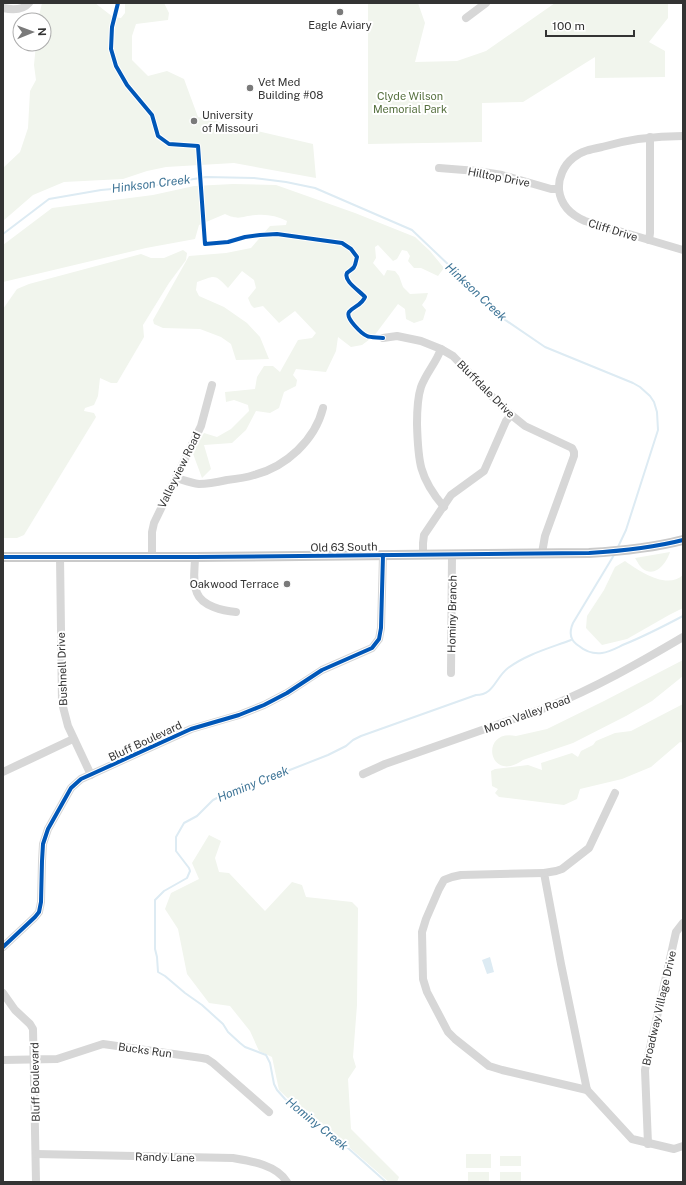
<svg xmlns="http://www.w3.org/2000/svg" width="686" height="1185" font-family="'Public Sans',sans-serif">
	<rect width="100%" height="100%" fill="#fff"/>
	<!-- green -->
	<g fill="#f1f5ed">
		<polygon points="42,3 95,3 113,17 121,18 125,13 125,3 164,3 169,13 168,20 136,24 132,36 132,60 148,76 167,71 184,79 198,117 313,144 316,178 234,163 166,167 147,171 123,179 64,182 33,195 3,221 3,168 20,152 28,128 30,91 36,80 34,65 36,44 44,44 44,20 38,20"/>
		<polygon points="368,3 418,3 425,23 415,62 457,61 486,51 555,3 668,3 668,18 649,42 665,51 665,77 595,78 595,57 523,102 482,103 482,142 368,144"/>
		<path d="M233,184L276,185L355,213L415,237L430,251L444,268L438,276L421,268H414L408,261L410,256L407,251L402,250L397,259L393,261L378,245L375,247L376,258L373,263L384,276L387,270L395,271L399,276L403,287L410,294L428,293L426,299L422,305L426,310L423,320L414,323L406,319L405,309L398,304L374,336L362,345L351,347L338,337L336,351L326,372L296,369L293,375L297,380L296,386L284,392L279,408L270,413L256,411L246,430L232,443L204,445L211,469L202,478L192,451L204,433L217,437L231,429L249,411L248,405L234,400L226,402L225,392L255,389L257,377L264,366H273L280,372L298,340L312,338L316,333L295,311L279,323L263,306L254,308L251,305L248,298L256,288L254,280L242,271L228,288C214,273 215,276 197,282L196,290L199,296L224,307L247,323L260,337L269,359L236,360L231,344L221,337L200,329L163,328L154,324L153,320L189,256L226,253L251,248L270,226L286,225L287,221C277,216 267,214 256,215C241,216 240,221 225,214L199,225L195,239L146,248L3,282V245L52,208L153,195L194,186Z"/>
		<polygon points="183,250 187,253 186,260 169,283 143,325 144,337 117,383 111,383 100,378 98,396 94,405 85,408 84,411 94,413 96,417 24,535 17,538 3,538 3,309 17,289 29,284 141,254 151,258 164,258"/>
		<path d="M670,552C667,562 656,578 643,569C640,567 637,561 635,558Z"/>
		<path d="M625,561C639,571 667,590 683,575V608L669,615L627,639L602,645L586,628L587,616L604,590L615,567Z"/>
		<path d="M683,660V676L652,701L626,716L573,743L523,760C488,785 479,728 516,736L547,729L604,701Z"/>
		<polygon points="683,704 683,743 680,742 651,767 622,779 580,789 577,799 564,805 499,797 495,793 498,789 492,786 491,771 495,769 528,765 542,770 541,763 572,753 578,757 581,751 593,745 596,741 615,733 631,731"/>
		<polygon points="209,835 221,841 215,858 219,872 229,873 265,911 292,882 302,885 306,897 352,902 358,908 357,1005 353,1057 356,1067 348,1079 351,1129 399,1177 397,1182 389,1182 334,1134 297,1107 279,1090 272,1057 259,1051 250,1031 230,1006 209,1003 187,974 178,929 165,909 171,893 199,879 192,863"/>
		<rect x="466" y="1154" width="25" height="14"/>
		<rect x="500" y="1156" width="21" height="10"/>
		<rect x="468" y="1172" width="21" height="10"/>
		<rect x="500" y="1172" width="21" height="10"/>
	</g>
	<!-- water -->
	<polygon fill="#ddebf3" points="490,957 494,972 487,974 482,960"/>
	<g fill="none" stroke-linecap="round" stroke-linejoin="round">
		<!-- stream -->
		<g stroke="#ddebf3" stroke-width="2">
			<polyline points="3,234 49,199 101,190 157,185 206,177 254,178 286,182 315,188 412,230 453,269 498,315 545,347 633,383 640,387 650,396 654,402 657,412 658,430 626,530 618,547"/>
			<path d="M614,555L573,623C569,632 569,640 579,646C585,651 594,654 602,653C610,652 618,647 625,644C645,636 664,626 683,616"/>
			<path d="M386,1182L339,1140L285,1099L277,1090L274,1084L270,1063L266,1055L245,1047L240,1043L228,1032L223,1024L202,1005L185,993L165,976L158,972L157,957L155,949V900L164,891L187,878L190,871L189,868L176,851V837L184,823L197,816L213,800L227,793L240,789L248,783L277,775L328,755L346,746L353,740L361,736L476,695C494,695 495,678 508,668C527,654 550,648 571,640"/>
		</g>
		<!-- minor -->
		<g stroke="#d7d7d7" stroke-width="8">
			<path d="M3,8C12,10 23,10 29,3"/>
			<polyline points="466,18 486,3"/>
			<path d="M683,136C655,136 629,139 602,147C592,149 581,151 573,158C564,165 558,178 559,190C561,206 571,215 585,221L683,250"/>
			<polyline points="439,168 477,171 502,175 551,189 559,189"/>
			<polyline points="649,240 650,233 650,137"/>
			<polyline points="383,338 397,336 421,341 441,349 453,356 504,409 525,426 572,448 574,452 574,456 545,536 542,553"/>
			<path d="M441,349C436,363 426,373 421,387C417,399 417,412 417,424C418,461 419,478 444,507"/>
			<path d="M176,478C183,480 191,483 199,484C209,484 218,482 227,480C236,479 245,478 254,475C286,467 315,440 323,408"/>
			<polyline points="423,554 423,543 424,535 451,495 484,471 506,421 511,415"/>
			<polyline points="60,557 62,703 68,726 91,775"/>
			<polyline points="152,557 152,532 154,523 201,426 212,385"/>
			<path d="M195,557C195,568 192,582 197,593C202,606 223,611 236,612"/>
			<polyline points="451,673 452,555"/>
			<polyline points="3,772 73,739"/>
			<path d="M363,774L385,764L548,707C595,688 639,663 683,637"/>
			<polyline points="615,793 589,848 562,869 556,871 544,873 561,964 587,1090 632,1139 674,1149 683,1146"/>
			<polyline points="544,873 461,875 452,877 444,880 439,889 426,919 422,932 423,979 427,992 448,1032 455,1039 489,1066 502,1070 587,1090"/>
			<polyline points="3,947 35,917 39,912 41,902 42,861 43,844 48,829 71,788 81,779 191,729 239,715 264,705 287,693 322,670 372,648 379,639 381,628 383,555"/>
			<polyline points="3,993 15,1010 30,1024 33,1029 36,1182"/>
			<polyline points="3,1060 57,1059 103,1044 202,1058 207,1059 213,1063 269,1112"/>
			<polyline points="648,1144 645,1070 676,932 683,923"/>
			<path d="M36,1154L233,1158C251,1161 277,1165 287,1182"/>
		</g>
		<!-- major -->
		<path stroke="#cacaca" stroke-width="10" d="M3,557H195L589,553C622,551 652,548 683,540"/>
		<!-- cycleway casing -->
		<g stroke="#fff" stroke-width="6">
			<g id="cycleway">
				<path d="M118,3L112,27L111,49L116,66L127,85L152,115L158,136L169,144L198,146L205,244L228,242L245,237L260,235L277,234L342,243L351,249L357,257C356,260 356,264 354,267C353,269 349,271 347,273C343,281 360,291 365,297C362,305 354,306 349,312C345,318 362,334 367,336C371,338 378,337 383,338"/>
				<path d="M3,557H195L589,553C622,551 652,548 683,540"/>
				<polyline points="3,947 35,917 39,912 41,902 42,861 43,844 48,829 71,788 81,779 191,729 239,715 264,705 287,693 322,670 372,648 379,639 381,628 383,555"/>
			</g>
		</g>
		<!-- cycleway -->
		<use href="#cycleway" stroke="#0057b8" stroke-width="4"/>
	</g>
	<!-- markers -->
	<g fill="#7a7a7a" stroke="#fff" stroke-width="1.5">
		<circle cx="340" cy="12" r="4"/>
		<circle cx="250" cy="88" r="4"/>
		<circle cx="194" cy="121" r="4"/>
		<circle cx="287" cy="584" r="4"/>
	</g>
	<g text-anchor="middle" dominant-baseline="central" stroke-width="4" stroke-linejoin="round" paint-order="stroke">
		<!-- poi labels -->
		<g font-size="11" fill="#333" stroke="#fff" text-anchor="start">
			<text x="340" y="25" text-anchor="middle">Eagle Aviary</text>
			<text x="258" y="82">Vet Med<tspan x="258" dy="13">Building #08</tspan></text>
			<text x="202" y="115">University<tspan x="202" dy="13">of Missouri</tspan></text>
			<text x="279" y="584" text-anchor="end">Oakwood Terrace</text>
		</g>
		<!-- park labels -->
		<g font-size="11" fill="#56703f" stroke="#fff">
			<text x="410" y="96">Clyde Wilson<tspan x="410" dy="13">Memorial Park</tspan></text>
		</g>
		<!-- street labels -->
		<g font-size="11" fill="#333" stroke="#fff">
			<text transform="translate(499 177) rotate(11)">Hilltop Drive</text>
			<text transform="translate(613 230) rotate(17)">Cliff Drive</text>
			<text transform="translate(486 389) rotate(45)">Bluffdale Drive</text>
			<text transform="translate(179 470) rotate(-64)">Valleyview Road</text>
			<text transform="translate(344 547) rotate(-1)">Old 63 South</text>
			<text transform="translate(452 614) rotate(-89)">Hominy Branch</text>
			<text transform="translate(62 669) rotate(-92)">Bushnell Drive</text>
			<text transform="translate(527 714) rotate(-20)">Moon Valley Road</text>
			<text transform="translate(145 741) rotate(-25)">Bluff Boulevard</text>
			<text transform="translate(659 1008) rotate(-77)">Broadway Village Drive</text>
			<text transform="translate(145 1050) rotate(8)">Bucks Run</text>
			<text transform="translate(35 1082) rotate(-91)">Bluff Boulevard</text>
			<text transform="translate(165 1157) rotate(1)">Randy Lane</text>
		</g>
		<!-- water labels -->
		<g font-size="12" font-style="italic" fill="#3f7597" stroke="#fff">
			<text transform="translate(151 184) rotate(-7)">Hinkson Creek</text>
			<text transform="translate(476 292) rotate(43)">Hinkson Creek</text>
			<text transform="translate(253 784) rotate(-22)">Hominy Creek</text>
			<text transform="translate(317 1124) rotate(39)">Hominy Creek</text>
		</g>
	</g>
	<!-- border -->
	<rect width="686" height="1185" fill="none" stroke="#333333" stroke-width="8"/>
	<!-- north arrow -->
	<g transform="translate(32 32) rotate(89)"><circle r="19" fill="#ffffff" stroke="#adadad"/>
	<path d="M0-3L7 15L0 10L-7 15Z" fill="#7a7a7a"/>
	<text y="-6" font-size="11" font-weight="bold" text-anchor="middle" fill="#333333">N</text>
	</g>
	<!-- scale -->
	<path d="M546 30v6h88v-6" fill="none" stroke="#333333" stroke-width="2"/>
	<text x="552" y="30" font-size="12" fill="#333333" stroke="#ffffff" stroke-width="3" paint-order="stroke">100 m</text>
</svg>
